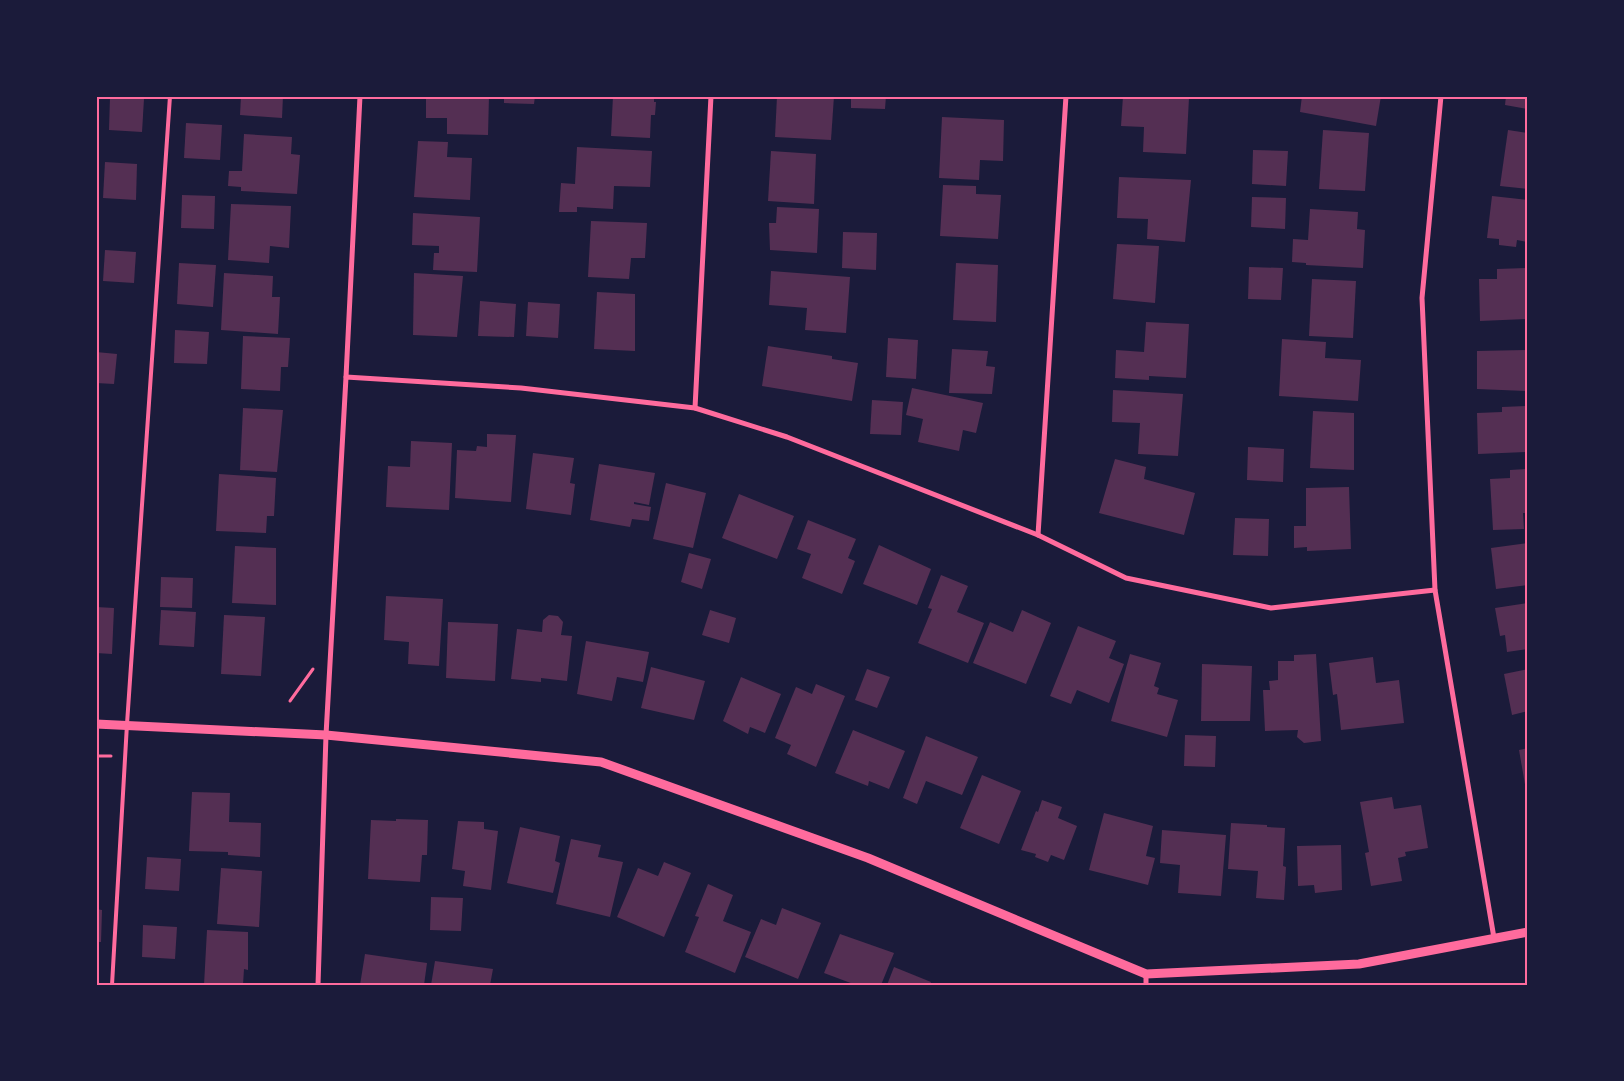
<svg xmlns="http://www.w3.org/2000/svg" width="1624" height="1081" font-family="Literata,serif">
	<rect width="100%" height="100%" fill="#1b1b3a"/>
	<!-- building -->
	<g fill="#542f53">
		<polygon points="241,96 283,96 282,118 240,115"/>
		<polygon points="426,96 489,96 488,135 447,134 447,118 426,118"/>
		<polygon points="504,96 535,96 534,104 504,103"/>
		<polygon points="613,96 654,96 654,102 656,102 655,115 651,115 650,138 611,136"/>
		<polygon points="777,96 834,96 831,140 775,137"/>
		<polygon points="851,96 886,96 885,109 851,108"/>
		<polygon points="1123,96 1189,98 1186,154 1143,152 1144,127 1121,126"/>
		<polygon points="1302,96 1381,96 1376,126 1300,112"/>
		<polygon points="1506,96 1528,96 1528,109 1505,105"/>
		<polygon points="110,97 144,99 142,132 109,130"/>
		<polygon points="942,117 1004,120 1003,161 980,160 979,180 939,178"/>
		<polygon points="186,123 222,125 220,160 184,158"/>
		<polygon points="1323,130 1369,133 1365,191 1319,189"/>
		<polygon points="1508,130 1528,133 1528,189 1500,186"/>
		<polygon points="244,134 292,137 291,154 300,155 297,194 241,191 241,187 228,186 229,171 242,171"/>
		<polygon points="418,141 448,142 447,157 472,158 470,200 414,197"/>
		<polygon points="577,147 652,151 650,187 614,186 613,209 577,207 577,212 559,212 561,183 575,184"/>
		<polygon points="1253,150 1288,151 1286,186 1252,184"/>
		<polygon points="771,151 816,154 814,204 768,201"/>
		<polygon points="105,162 137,164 136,200 103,198"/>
		<polygon points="1119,177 1191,180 1185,242 1147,239 1148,219 1117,218"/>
		<polygon points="943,185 976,186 976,194 1001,195 998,239 940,236"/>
		<polygon points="182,195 215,196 214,229 181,228"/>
		<polygon points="1492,196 1528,200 1528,242 1517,240 1516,247 1499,245 1499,239 1487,238"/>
		<polygon points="1252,197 1286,198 1285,229 1251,227"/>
		<polygon points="231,204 291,206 289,248 270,246 269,263 228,260"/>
		<polygon points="777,207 819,209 817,253 770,250 769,223 776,223"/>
		<polygon points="1310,209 1358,212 1357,229 1365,230 1363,268 1306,265 1306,263 1292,262 1293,239 1308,240"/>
		<polygon points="413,213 480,217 477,272 433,270 434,253 439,253 439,246 412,245"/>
		<polygon points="591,221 647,223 645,258 631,258 629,279 588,277"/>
		<polygon points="843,232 877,233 876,270 842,268"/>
		<polygon points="1117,244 1159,246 1155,303 1113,299"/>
		<polygon points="105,250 136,252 134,283 103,281"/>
		<polygon points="179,263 216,265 213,307 177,304"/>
		<polygon points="956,263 998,265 996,322 953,320"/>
		<polygon points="1249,267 1283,268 1281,300 1248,299"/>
		<polygon points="1528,268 1528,319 1480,321 1479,279 1497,279 1497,269"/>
		<polygon points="771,271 850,277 846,333 805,330 807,308 769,305"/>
		<polygon points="224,273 273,276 272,297 280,297 278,334 221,330"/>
		<polygon points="414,273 463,276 457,337 413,335"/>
		<polygon points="1312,279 1356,281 1353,338 1309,336"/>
		<polygon points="597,292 635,294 635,351 594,349"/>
		<polygon points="480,301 516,304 514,337 478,336"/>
		<polygon points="528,302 560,304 558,338 526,336"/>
		<polygon points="1146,322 1189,324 1186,378 1149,376 1149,380 1115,378 1116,350 1144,352"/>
		<polygon points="175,330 209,332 207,364 174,363"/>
		<polygon points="243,336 290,338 288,367 281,367 280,391 241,389"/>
		<polygon points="888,338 918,340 916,379 886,377"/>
		<polygon points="1282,339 1326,342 1325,358 1361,360 1358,401 1279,396"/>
		<polygon points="768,346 832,356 832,359 858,363 852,401 762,386"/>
		<polygon points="952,349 988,351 986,366 995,367 992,394 949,393"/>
		<polygon points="1528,350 1528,391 1477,389 1477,351"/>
		<polygon points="96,352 117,354 114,384 96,383"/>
		<polygon points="912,388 983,403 976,433 963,430 959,451 918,442 923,419 906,415"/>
		<polygon points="1113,390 1183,394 1178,456 1138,454 1140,423 1112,422"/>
		<polygon points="872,400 903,402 901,435 870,434"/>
		<polygon points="1528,406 1528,452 1478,454 1477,413 1502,412 1502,407"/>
		<polygon points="243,408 283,410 277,472 240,470"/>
		<polygon points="1313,411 1354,413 1354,470 1310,468"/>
		<polygon points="487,434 516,435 511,502 455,498 457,450 476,451 477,446 487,447"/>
		<polygon points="411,441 452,443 449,510 386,507 388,466 410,467"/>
		<polygon points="1248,447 1284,449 1283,482 1247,480"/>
		<polygon points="533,453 574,458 570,483 575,484 571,515 526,509"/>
		<polygon points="1115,459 1146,467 1144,479 1195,493 1184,535 1099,513"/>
		<polygon points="599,464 655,473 649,505 634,502 634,504 651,507 649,521 632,519 630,527 590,520"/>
		<polygon points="1528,469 1528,513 1523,513 1524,529 1493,530 1490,479 1510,478 1510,470"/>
		<polygon points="219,474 276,478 274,516 267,516 266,533 216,531"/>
		<polygon points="666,483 706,493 693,548 653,539"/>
		<polygon points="1349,487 1351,549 1307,551 1307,547 1294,548 1294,526 1306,526 1306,488"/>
		<polygon points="739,494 794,516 777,559 722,538"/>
		<polygon points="1235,518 1269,519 1268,556 1233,555"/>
		<polygon points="808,520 856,539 848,558 855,561 842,594 802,578 811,554 797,549"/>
		<polygon points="1528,543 1528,585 1496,589 1491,548"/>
		<polygon points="879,545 931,569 917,605 863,584"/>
		<polygon points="235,546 276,548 276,605 232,603"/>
		<polygon points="689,553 711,559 702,589 681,582"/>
		<polygon points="941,575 968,586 957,612 984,623 968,663 918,643 932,609 928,608"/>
		<polygon points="161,577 193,578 192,608 160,607"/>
		<polygon points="386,596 443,599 439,666 408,664 409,642 384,640"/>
		<polygon points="1528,603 1528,649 1507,652 1505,635 1500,636 1495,608"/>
		<polygon points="96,607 114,608 112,654 96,653"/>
		<polygon points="161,610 196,612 194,647 159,645"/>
		<polygon points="710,610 736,618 729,643 702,635"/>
		<polygon points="1022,610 1051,623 1026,684 973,663 990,622 1013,632"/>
		<polygon points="224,615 265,617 261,676 221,674"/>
		<polygon points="549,615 558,616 563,622 561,635 572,636 567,681 541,678 541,682 511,679 517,629 542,632 543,620"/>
		<polygon points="448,622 498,624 495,681 446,678"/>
		<polygon points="1078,626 1116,641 1109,658 1124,664 1109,703 1077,690 1071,704 1050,696"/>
		<polygon points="586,641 649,652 643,682 617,677 612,701 577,694"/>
		<polygon points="1130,654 1161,663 1154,686 1159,688 1157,694 1178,700 1167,737 1111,721"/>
		<polygon points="1316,654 1321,741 1304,743 1297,737 1298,730 1265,731 1263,690 1270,690 1269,681 1278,680 1278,661 1294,661 1294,655"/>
		<polygon points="1373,657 1376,683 1399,680 1404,723 1341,730 1337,694 1333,695 1329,663"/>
		<polygon points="1202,664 1252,666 1250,721 1201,721"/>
		<polygon points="651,667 705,681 694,720 641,708"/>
		<polygon points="867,669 890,677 877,708 855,700"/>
		<polygon points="1528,669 1528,711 1512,715 1504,674"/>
		<polygon points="741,677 781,694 765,733 750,727 748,734 723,721"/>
		<polygon points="816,684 845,696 816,767 787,754 791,745 775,738 796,687 812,694"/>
		<polygon points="853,730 905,751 889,789 869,781 868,786 835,773"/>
		<polygon points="1185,735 1216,736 1215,767 1184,766"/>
		<polygon points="926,736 978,757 962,795 926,781 917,804 903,798"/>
		<polygon points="1528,748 1528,789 1526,790 1519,750"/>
		<polygon points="982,775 1021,791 999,844 960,828"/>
		<polygon points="192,792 230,793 229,822 261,823 260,857 228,855 228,852 189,851"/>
		<polygon points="1392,797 1394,809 1421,805 1428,848 1405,852 1406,856 1398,858 1402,881 1371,886 1365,853 1369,852 1360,802"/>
		<polygon points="1042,800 1062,807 1058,818 1077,826 1064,860 1051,855 1048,862 1035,857 1036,854 1021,850 1036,811 1038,812"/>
		<polygon points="1104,813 1153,826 1146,856 1155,858 1148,885 1089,870"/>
		<polygon points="396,819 428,820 427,855 422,855 420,882 368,879 371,820 396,821"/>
		<polygon points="458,821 484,822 484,829 498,831 491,890 463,886 465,871 452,869"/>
		<polygon points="1231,823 1267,825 1267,827 1285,828 1283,866 1286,867 1284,900 1256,898 1258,871 1228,869"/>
		<polygon points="520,827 560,836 555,861 560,863 553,893 507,883"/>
		<polygon points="1162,830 1226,835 1221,896 1178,893 1180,865 1160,863"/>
		<polygon points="571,839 601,845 598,857 623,862 610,917 556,904"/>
		<polygon points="1341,845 1342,890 1315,893 1314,885 1298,886 1297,846"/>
		<polygon points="147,857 181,859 179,891 145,889"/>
		<polygon points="664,862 691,873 664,937 617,917 638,868 658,876"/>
		<polygon points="221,868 262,871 259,927 217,924"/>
		<polygon points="708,884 733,895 723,921 751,932 735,973 685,952 699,917 695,916"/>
		<polygon points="431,897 463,898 461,931 430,930"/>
		<polygon points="782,908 821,923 798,979 745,957 761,919 776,925"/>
		<polygon points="96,909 102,910 101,942 96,942"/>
		<polygon points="143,925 177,927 175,959 142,957"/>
		<polygon points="207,930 248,932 248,970 244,969 243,985 204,985"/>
		<polygon points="840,934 894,953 881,985 856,985 824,973"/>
		<polygon points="365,954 427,963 424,985 360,985"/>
		<polygon points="435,961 493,969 490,985 431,985"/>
		<polygon points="894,967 931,982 930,985 887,985"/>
	</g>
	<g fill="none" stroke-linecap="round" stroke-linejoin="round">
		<!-- path -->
		<g stroke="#ff6b9d" stroke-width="3">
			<polyline points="290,701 313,669"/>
			<polyline points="96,756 111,756"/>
		</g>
		<!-- service -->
		<polyline stroke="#ff6b9d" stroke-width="4" points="112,985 127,724 170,96"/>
		<!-- minor -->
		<g stroke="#ff6b9d" stroke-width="5">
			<polyline points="1441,96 1422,298 1435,590 1494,938"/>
			<polyline points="346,377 360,96"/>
			<polyline points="695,408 711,96"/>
			<polyline points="1038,535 1066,96"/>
			<polyline points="318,985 326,735 346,377 521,388 695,408 787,437 1038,535 1126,578 1271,608 1435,590"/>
			<polyline points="1146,985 1146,974"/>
		</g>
		<!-- tertiary -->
		<polyline stroke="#ff6b9d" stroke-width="9" points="96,724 326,735 601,762 868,858 1146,974 1359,964 1528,932"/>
	</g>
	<!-- border -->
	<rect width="1624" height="1081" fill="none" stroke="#1b1b3a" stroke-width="195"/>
	<rect x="98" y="98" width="1428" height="886" fill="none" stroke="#ff6b9d" stroke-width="2"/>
</svg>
